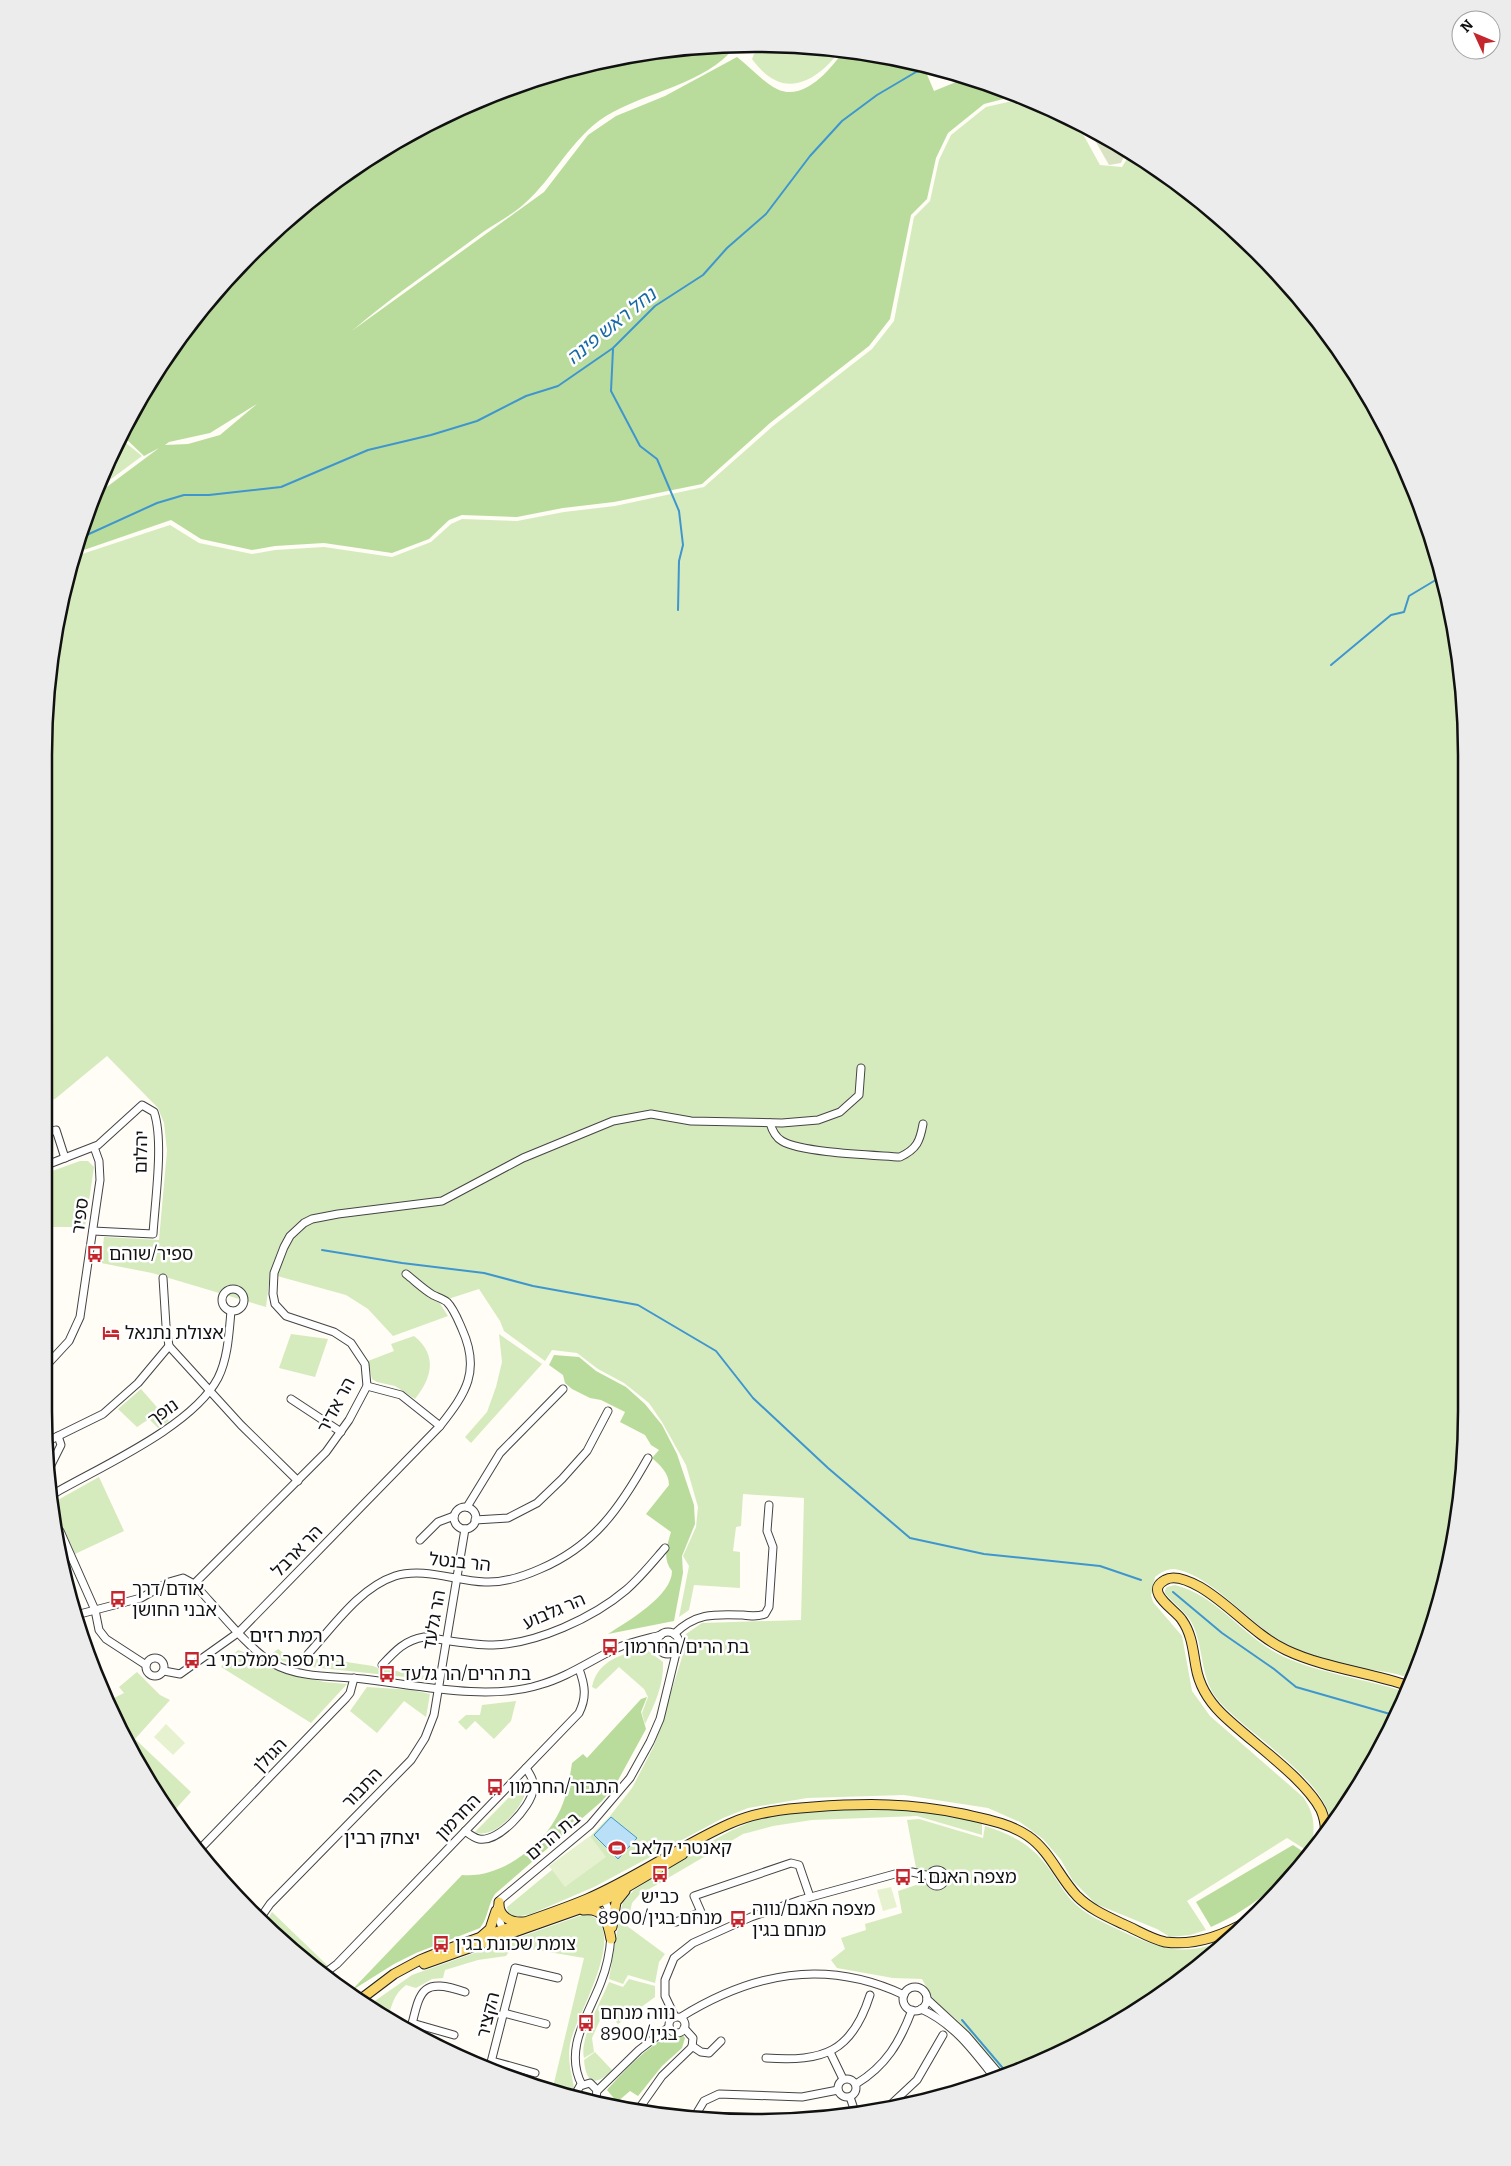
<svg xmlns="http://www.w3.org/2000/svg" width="1511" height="2166" font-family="Bitter,'Noto Sans Hebrew',serif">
	<rect width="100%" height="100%" fill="#fffdf5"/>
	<!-- green -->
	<g fill="#d5ebbd">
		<path d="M802,45L839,51C827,70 799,93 775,80C766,76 758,67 752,59L757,47Z"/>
		<path d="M1021,99L1070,117L1080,123L1079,127L1100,165L1122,167L1130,154L1189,191L1290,286L1394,441L1443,571L1461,662L1466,1457L1443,1594L1411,1679C1393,1671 1374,1671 1355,1667C1331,1662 1296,1651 1276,1638C1248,1620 1210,1577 1179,1570C1169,1567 1162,1572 1155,1577L1151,1595L1153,1602L1182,1636L1192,1691L1210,1716L1303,1797C1317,1817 1314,1830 1311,1853L1287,1838L1187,1901L1206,1930L1190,1935L1170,1937L1157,1929L1096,1904L1073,1881L1061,1860L1043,1839L1020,1822L988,1808L904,1795L807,1798L748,1808L723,1818L594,1887L531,1914L515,1917L508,1913L507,1907L582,1845L610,1816L632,1788L654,1746L685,1648L686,1634L702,1623L801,1620L804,1498L743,1494L741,1526L736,1527L733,1551L740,1552V1588L694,1585L689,1610L679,1617L689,1566L683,1556L696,1527L698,1507L686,1465L662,1422L649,1403L624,1383L598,1369L577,1353L552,1350L545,1361L504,1331L500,1321L479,1289L439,1302L448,1316L393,1336L368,1309L346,1295L270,1274L266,1307L152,1273L101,1263L104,1237L159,1240L167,1151L164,1123L158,1108L107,1056L55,1099L44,1101V755L57,616L73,557L170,525L199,543L252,554L275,550L324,547L392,557L431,542L451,524L462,519L517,521L564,512L615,506L704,487L773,426L872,349L894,321L914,217L930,201L939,160L951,135L986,107Z"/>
		<polygon points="121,439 142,456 99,488"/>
		<polygon points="80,1161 88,1161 94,1167 85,1227 44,1227 44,1174"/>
		<polygon points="291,1334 328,1339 315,1377 279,1368"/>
		<polygon points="499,1334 542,1364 471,1443 465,1437 487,1412 496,1387 502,1362"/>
		<path d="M414,1336C438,1355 432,1378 415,1399L395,1386L377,1382L372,1379L368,1361L394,1351L391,1344Z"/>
		<polygon points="141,1389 169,1421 158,1428 149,1419 137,1427 118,1409"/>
		<polygon points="99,1477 124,1531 75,1554 57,1514 56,1501"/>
		<path d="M1175,1585C1218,1596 1243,1637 1282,1656C1321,1674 1366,1679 1406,1692L1394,1725L1332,1825C1325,1777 1249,1736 1218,1700C1200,1678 1204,1649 1193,1625C1186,1611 1174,1605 1165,1593V1590L1167,1587Z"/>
		<polygon points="278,1649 292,1659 327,1659 373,1666 378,1668 431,1677 433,1680 293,1665 278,1659 273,1653"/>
		<polygon points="238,1650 255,1656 273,1669 324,1682 347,1684 311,1723 221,1667"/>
		<path d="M647,1650L663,1662C664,1684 655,1704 645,1724L642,1713L648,1697L644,1689L619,1667L596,1689L592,1687C597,1661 623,1652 647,1650Z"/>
		<polygon points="137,1672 160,1695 170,1700 135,1739 191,1792 171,1814 164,1806 117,1725 108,1701 124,1693 119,1687"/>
		<polygon points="367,1687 413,1690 430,1694 426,1717 404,1701 377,1733 350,1711"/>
		<polygon points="516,1701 511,1721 494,1739 475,1721 466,1730 458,1722 466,1715 480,1715 482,1705"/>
		<path d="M527,1779C532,1799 496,1842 475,1832Z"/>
		<path d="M889,1809L919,1810L982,1822V1835L917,1816L812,1820L773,1826L743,1834L639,1895L632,1903L627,1926L665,1954L659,1962L655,1983L628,1975L623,1984L609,1979L621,1909L623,1902L634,1890C672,1867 721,1830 763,1818C804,1808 847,1809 889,1809Z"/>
		<path d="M919,1819L983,1838L985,1826C1013,1835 1032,1845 1050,1870C1057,1880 1063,1891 1072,1901C1085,1914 1100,1921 1117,1929C1162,1950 1186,1959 1234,1936L1225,1945L1070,2049L1004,2074L956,2019L935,2003L922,1979L893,1978L837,1968L831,1960L845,1949L841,1938L866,1930L865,1924L902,1913L898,1891L919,1884L907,1820Z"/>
		<polygon points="272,1912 328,1966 320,1970 285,1941 282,1941 266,1922"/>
		<path d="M585,1914C633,1923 577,2014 571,2040C566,2059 572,2074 575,2093L553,2087L584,1958L513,1946L506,1956L478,1960L445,1970L443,1978L432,1979L416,1988L406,1985C394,1994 392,2004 388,2018L369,2005L412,1975Z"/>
		<path d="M629,1979L655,1986V1997L618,2024L605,2009L592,2038L594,2052L584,2058C579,2039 601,2001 609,1982L623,1987Z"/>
		<path d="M595,2052L612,2070C595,2087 586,2084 584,2060Z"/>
	</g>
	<!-- forest -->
	<g fill="#b9dc9c" fill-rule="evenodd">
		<path d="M735,47C706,84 645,92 606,116C571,138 554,178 524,204C512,215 496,223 483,232C440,264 394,295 353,330L544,192L588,135L616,116L665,96L737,57C750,67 763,82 777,89C803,102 829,71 843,52L923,65L934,91L966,78L1015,96L984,104L948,133L936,158L927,199L911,215L890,319L869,346L770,423L702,484L614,502L563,508L517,517L462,515L449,520L429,539L392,553L324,543L275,546L252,550L201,539L171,520L75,553L82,526L96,495L159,448L144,456L123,436L139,400L191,322L286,221L399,139L526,82L662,50ZM257,404L220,435L188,444L165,445L169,442L210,433Z"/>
		<path d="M554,1355L579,1357L596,1371L626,1387L645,1404L662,1425L677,1454L694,1505L695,1524L682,1556L683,1573L674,1621L608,1634C628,1621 672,1596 672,1571C662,1558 667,1546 671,1532L646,1514L669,1485C669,1473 660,1465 652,1458L659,1450L651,1445L645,1435L620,1422L625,1412L601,1400L590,1398L572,1389L565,1383L563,1375L549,1365Z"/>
		<path d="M647,1697L641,1712L646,1729L616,1784L602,1801L495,1894C488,1904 488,1918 480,1928L416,1953L394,1964L351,1991L462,1875C498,1879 539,1849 556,1818C566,1801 569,1783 572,1763L583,1754L587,1758L641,1699Z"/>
		<path d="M1293,1845L1302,1851C1283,1884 1246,1912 1211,1927L1196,1902Z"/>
		<path d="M676,2033H681L685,2038L682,2048L662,2066L638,2096L630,2091L617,2102L607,2090C624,2071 652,2041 676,2033Z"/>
	</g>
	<!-- cemetery -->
	<polygon fill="#d9e3c4" points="1088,128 1126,152 1121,163 1109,165"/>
	<!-- pitch -->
	<g fill="#e6f2cf">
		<polygon points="166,1724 185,1743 173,1755 154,1737"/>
		<polygon points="590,1836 606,1857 565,1887 549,1866"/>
		<polygon points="891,1887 897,1907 883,1911 877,1890"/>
	</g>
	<!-- water -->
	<polygon fill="#b9e0f7" stroke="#3f96cf" points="611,1817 637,1838 618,1859 594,1835"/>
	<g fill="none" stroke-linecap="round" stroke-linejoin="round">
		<!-- stream -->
		<g stroke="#3f96cf" stroke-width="2">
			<polyline points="613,349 611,391 640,446 657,459 679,511 683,545 679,561 678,610"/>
			<polyline points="78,539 157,503 184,495 209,495 281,487 368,450 431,435 477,421 526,396 558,386 613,348 655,306 703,275 727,248 766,214 810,156 842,121 877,95 916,72 932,67"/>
			<polyline points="1331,665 1391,615 1404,612 1409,596 1444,575"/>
			<polyline points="322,1250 402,1263 484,1273 533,1286 638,1305 716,1351 753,1398 828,1468 910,1538 984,1554 1100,1566 1141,1580"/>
			<polyline points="1173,1592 1222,1633 1274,1669 1296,1687 1397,1716"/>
			<polyline points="962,2020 1007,2073"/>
		</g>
		<!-- minor casing -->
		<g stroke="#444" stroke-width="9">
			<g id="minor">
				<path d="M770,1123C772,1130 775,1137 782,1141C802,1153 874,1155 900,1157C917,1149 920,1141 923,1124"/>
				<polyline points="44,1133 56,1130 65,1158"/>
				<path d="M44,1166L98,1145L142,1105L154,1112C164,1141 155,1201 153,1234L93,1231"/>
				<polyline points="163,1278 166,1326 169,1346 241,1425 298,1481"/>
				<circle cx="233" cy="1300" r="11"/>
				<polyline points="44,1368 69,1341 80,1317 100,1180 99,1161 94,1147"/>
				<polyline points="367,1386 401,1395 440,1426"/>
				<polyline points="291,1399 341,1432"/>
				<polyline points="48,1441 103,1414 138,1383 169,1346"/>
				<polyline points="51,1465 61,1445 58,1436"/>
				<path d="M55,1493C102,1466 193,1426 218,1378C228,1358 229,1333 231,1311"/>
				<polyline points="467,1507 500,1453 563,1389"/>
				<circle cx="465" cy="1518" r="11"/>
				<polyline points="475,1520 508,1518 537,1503 562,1479 587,1451 608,1411"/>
				<polyline points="60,1531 95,1610 99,1630 106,1639 146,1665"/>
				<polyline points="420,1540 438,1522 454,1516"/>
				<polyline points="194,1584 326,1452 349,1420 367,1386 365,1364 351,1343 334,1332 286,1316 275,1304 273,1294 274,1273 284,1247 290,1236 304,1223 312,1219 338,1214 442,1201 523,1158 613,1121 651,1114 691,1121 782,1123 818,1120 840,1112 859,1095 861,1068"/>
				<path d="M76,1615L141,1598L169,1582L183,1578L194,1584C215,1606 249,1650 274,1664C299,1678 335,1676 363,1679C416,1685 488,1701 539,1685C568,1677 591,1660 617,1648C631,1642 646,1639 661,1635"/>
				<circle cx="668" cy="1643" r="11"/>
				<path d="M674,1634C696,1613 713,1614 742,1615C750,1616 757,1617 765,1614L769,1607L773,1547L767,1531L769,1505"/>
				<path d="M308,1654C333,1627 359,1588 395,1576C424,1567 455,1581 485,1582C504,1583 522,1577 540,1569C594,1546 620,1508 648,1458"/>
				<circle cx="155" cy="1667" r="9"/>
				<path d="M382,1665C395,1651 405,1640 424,1637C447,1640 469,1645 493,1645C536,1644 593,1618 626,1590C640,1578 652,1563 665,1548"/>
				<path d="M164,1671L180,1674L239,1632L440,1426C466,1393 481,1371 462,1329C458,1320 454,1309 447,1302C443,1299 437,1297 433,1295C423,1289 415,1281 406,1274"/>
				<path d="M465,1831C469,1834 474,1838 479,1839C498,1843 531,1807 533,1790C535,1781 530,1775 526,1768"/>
				<polyline points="201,1848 346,1698 350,1693 354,1678"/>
				<circle cx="937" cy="1878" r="8"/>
				<polyline points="603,1897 608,1908 611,1923"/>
				<polyline points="261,1917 270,1904 411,1760 425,1738 434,1715 465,1529"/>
				<polyline points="676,1922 701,1912 694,1896 791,1863 799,1865 810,1897"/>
				<polyline points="504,1933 496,1911 500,1900 590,1825 630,1778 650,1742 660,1719 678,1645"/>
				<path d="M325,1973L337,1964L579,1713C587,1697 585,1685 579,1669"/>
				<circle cx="915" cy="1999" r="12"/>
				<polyline points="927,1999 966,2035 1000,2075"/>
				<path d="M921,2009C953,2023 973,2050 994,2077"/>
				<polyline points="504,2013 546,2024"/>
				<circle cx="677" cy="2025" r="8"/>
				<polyline points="675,2017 665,1996 665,1980 674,1958 693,1943 751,1917 800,1900 895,1874 912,1872 930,1876"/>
				<path d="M681,2017C752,1973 825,1958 904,1995"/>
				<polyline points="412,2023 454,2035"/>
				<path d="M410,2032C420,1993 419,1976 465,1992"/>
				<polyline points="692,2046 701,2052 709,2053 721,2041"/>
				<polyline points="830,2052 843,2079"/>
				<path d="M766,2058C824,2062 852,2052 870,1995"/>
				<polyline points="492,2061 535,2073"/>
				<polyline points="489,2070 515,1968 558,1978"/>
				<circle cx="847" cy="2088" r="9"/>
				<path d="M856,2084C886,2066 900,2042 912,2010"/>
				<path d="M582,2085C563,2049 589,2014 601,1982C607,1967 610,1951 611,1936"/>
				<polyline points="597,2091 639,2050 669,2027"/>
				<polyline points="576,2093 580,2086 590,2083 597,2090 596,2098"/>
				<polyline points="850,2097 856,2115"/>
				<polyline points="886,2109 917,2080 943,2035"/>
				<polyline points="638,2110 662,2076 692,2047 693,2038 684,2028"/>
				<polyline points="695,2116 704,2101 719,2094 802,2097 838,2090"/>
			</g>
		</g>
		<!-- major casing -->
		<g stroke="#222" stroke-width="11">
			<g id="major">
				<path d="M1325,1835C1326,1827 1324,1817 1321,1810C1304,1777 1248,1740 1221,1713C1208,1700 1199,1685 1196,1667C1193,1651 1192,1634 1182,1620C1176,1610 1143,1592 1165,1580C1175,1574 1191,1582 1200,1587C1231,1605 1253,1634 1286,1650C1324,1668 1368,1672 1409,1686"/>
				<path d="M499,1902C498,1916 510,1923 523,1922"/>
				<path d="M583,1910C604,1907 608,1922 611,1939"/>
				<polyline points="612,1927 616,1902 625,1891"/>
				<polyline points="482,1936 490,1929 496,1911"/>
				<polyline points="424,1964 605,1900 683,1854"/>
				<path d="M361,1999L394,1974L420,1960C474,1937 532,1922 587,1899C636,1878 680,1846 729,1824C756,1812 784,1809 813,1807C867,1803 910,1803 963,1814C985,1819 1009,1823 1028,1836C1050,1851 1059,1877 1077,1896C1090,1909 1106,1916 1123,1924C1137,1930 1151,1939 1165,1942C1194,1946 1224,1935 1248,1921"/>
			</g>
		</g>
		<!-- minor -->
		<use href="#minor" stroke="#fff" stroke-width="7"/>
		<!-- major -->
		<use href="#major" stroke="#f9d66b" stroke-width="9"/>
	</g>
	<!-- icons -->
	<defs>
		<g id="bus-bare" transform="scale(1.35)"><path d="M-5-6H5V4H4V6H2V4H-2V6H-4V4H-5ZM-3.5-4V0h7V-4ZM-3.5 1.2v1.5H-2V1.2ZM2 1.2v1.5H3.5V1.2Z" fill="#c4262e" stroke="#fff" stroke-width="2.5" paint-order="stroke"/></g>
		<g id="hotel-bare" transform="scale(1.35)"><path d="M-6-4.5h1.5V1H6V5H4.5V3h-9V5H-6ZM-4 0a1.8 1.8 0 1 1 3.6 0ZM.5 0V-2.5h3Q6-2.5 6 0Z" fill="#c4262e" stroke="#fff" stroke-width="2.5" paint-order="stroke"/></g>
		<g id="stadium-bare" transform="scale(1.35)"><path d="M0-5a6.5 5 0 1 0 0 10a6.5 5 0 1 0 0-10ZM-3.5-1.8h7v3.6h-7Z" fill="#c4262e" stroke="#fff" stroke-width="2.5" paint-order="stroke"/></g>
	</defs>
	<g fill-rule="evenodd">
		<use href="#bus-bare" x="95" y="1254"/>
		<use href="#hotel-bare" x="111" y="1333"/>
		<use href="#bus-bare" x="118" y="1599"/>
		<use href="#bus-bare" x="610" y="1647"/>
		<use href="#bus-bare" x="192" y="1660"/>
		<use href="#bus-bare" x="387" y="1674"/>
		<use href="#bus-bare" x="495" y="1787"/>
		<use href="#stadium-bare" x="617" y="1848"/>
		<use href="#bus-bare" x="660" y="1874"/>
		<use href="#bus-bare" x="903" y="1877"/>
		<use href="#bus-bare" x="738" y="1919"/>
		<use href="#bus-bare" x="441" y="1944"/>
		<use href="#bus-bare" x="586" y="2023"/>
	</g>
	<g text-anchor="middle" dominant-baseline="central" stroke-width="5" stroke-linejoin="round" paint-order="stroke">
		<!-- street labels -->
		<g font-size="18" fill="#111" stroke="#fff">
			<text transform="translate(141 1152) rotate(-89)">יהלום</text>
			<text transform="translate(80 1216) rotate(-82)">ספיר</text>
			<text transform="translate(336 1405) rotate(-62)">הר אדיר</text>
			<text transform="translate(163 1412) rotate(-35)">נופך</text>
			<text transform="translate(297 1551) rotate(-46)">הר ארבל</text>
			<text transform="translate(460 1562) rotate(6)">הר בנטל</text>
			<text transform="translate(554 1611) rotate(-23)">הר גלבוע</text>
			<text transform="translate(434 1620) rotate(-80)">הר גלעד</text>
			<text transform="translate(270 1755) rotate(-46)">הגולן</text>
			<text transform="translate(362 1788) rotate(-46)">התבור</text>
			<text transform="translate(458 1817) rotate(-46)">החרמון</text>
			<text transform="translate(553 1836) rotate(-40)">בת הרים</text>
			<text transform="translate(488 2015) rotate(-76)">הקציר</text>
		</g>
		<!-- poi labels -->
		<g font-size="18" fill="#111" stroke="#fff" text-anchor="start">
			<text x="109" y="1254">ספיר/שוהם</text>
			<text x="125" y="1333">אצולת נתנאל</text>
			<text x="132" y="1589">אודם/דרך<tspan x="132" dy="21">אבני החושן</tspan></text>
			<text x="624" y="1647">בת הרים/החרמון</text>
			<text x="206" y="1660">בית ספר ממלכתי ב</text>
			<text x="401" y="1674">בת הרים/הר גלעד</text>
			<text x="509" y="1787">התבור/החרמון</text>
			<text x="631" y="1848">קאנטרי קלאב</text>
			<text x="917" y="1877">מצפה האגם 1</text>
			<text x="660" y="1897" text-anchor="middle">כביש<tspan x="660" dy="21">8900/מנחם בגין</tspan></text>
			<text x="752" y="1909">מצפה האגם/נווה<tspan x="752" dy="21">מנחם בגין</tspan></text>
			<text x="455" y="1944">צומת שכונת בגין</text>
			<text x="600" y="2013">נווה מנחם<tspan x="600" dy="21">בגין/8900</tspan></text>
		</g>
		<!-- water labels -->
		<g font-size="19" font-style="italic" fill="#1768a6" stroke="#fff">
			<text transform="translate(611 326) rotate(-39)">נחל ראש פינה</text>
		</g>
		<!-- neighbourhood labels -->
		<g font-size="19" fill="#111" stroke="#fff">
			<text x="286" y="1635">רמת רזים</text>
			<text x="382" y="1837">יצחק רבין</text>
		</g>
	</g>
	<!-- crop -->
	<path d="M0 0H1511V2166H0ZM755 52H755A703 703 0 0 1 1458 755V1411A703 703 0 0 1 755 2114H755A703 703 0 0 1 52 1411V755A703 703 0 0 1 755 52Z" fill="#ececec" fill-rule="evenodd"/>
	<path fill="none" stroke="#111" stroke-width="2.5" d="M755 52H755A703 703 0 0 1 1458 755V1411A703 703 0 0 1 755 2114H755A703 703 0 0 1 52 1411V755A703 703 0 0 1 755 52Z"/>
	<!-- north arrow -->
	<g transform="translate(1476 35) rotate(314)"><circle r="24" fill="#ffffff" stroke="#a0a0a0"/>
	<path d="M0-4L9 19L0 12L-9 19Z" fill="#c4262e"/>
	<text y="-8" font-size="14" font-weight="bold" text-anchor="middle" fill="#111111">N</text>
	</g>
</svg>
